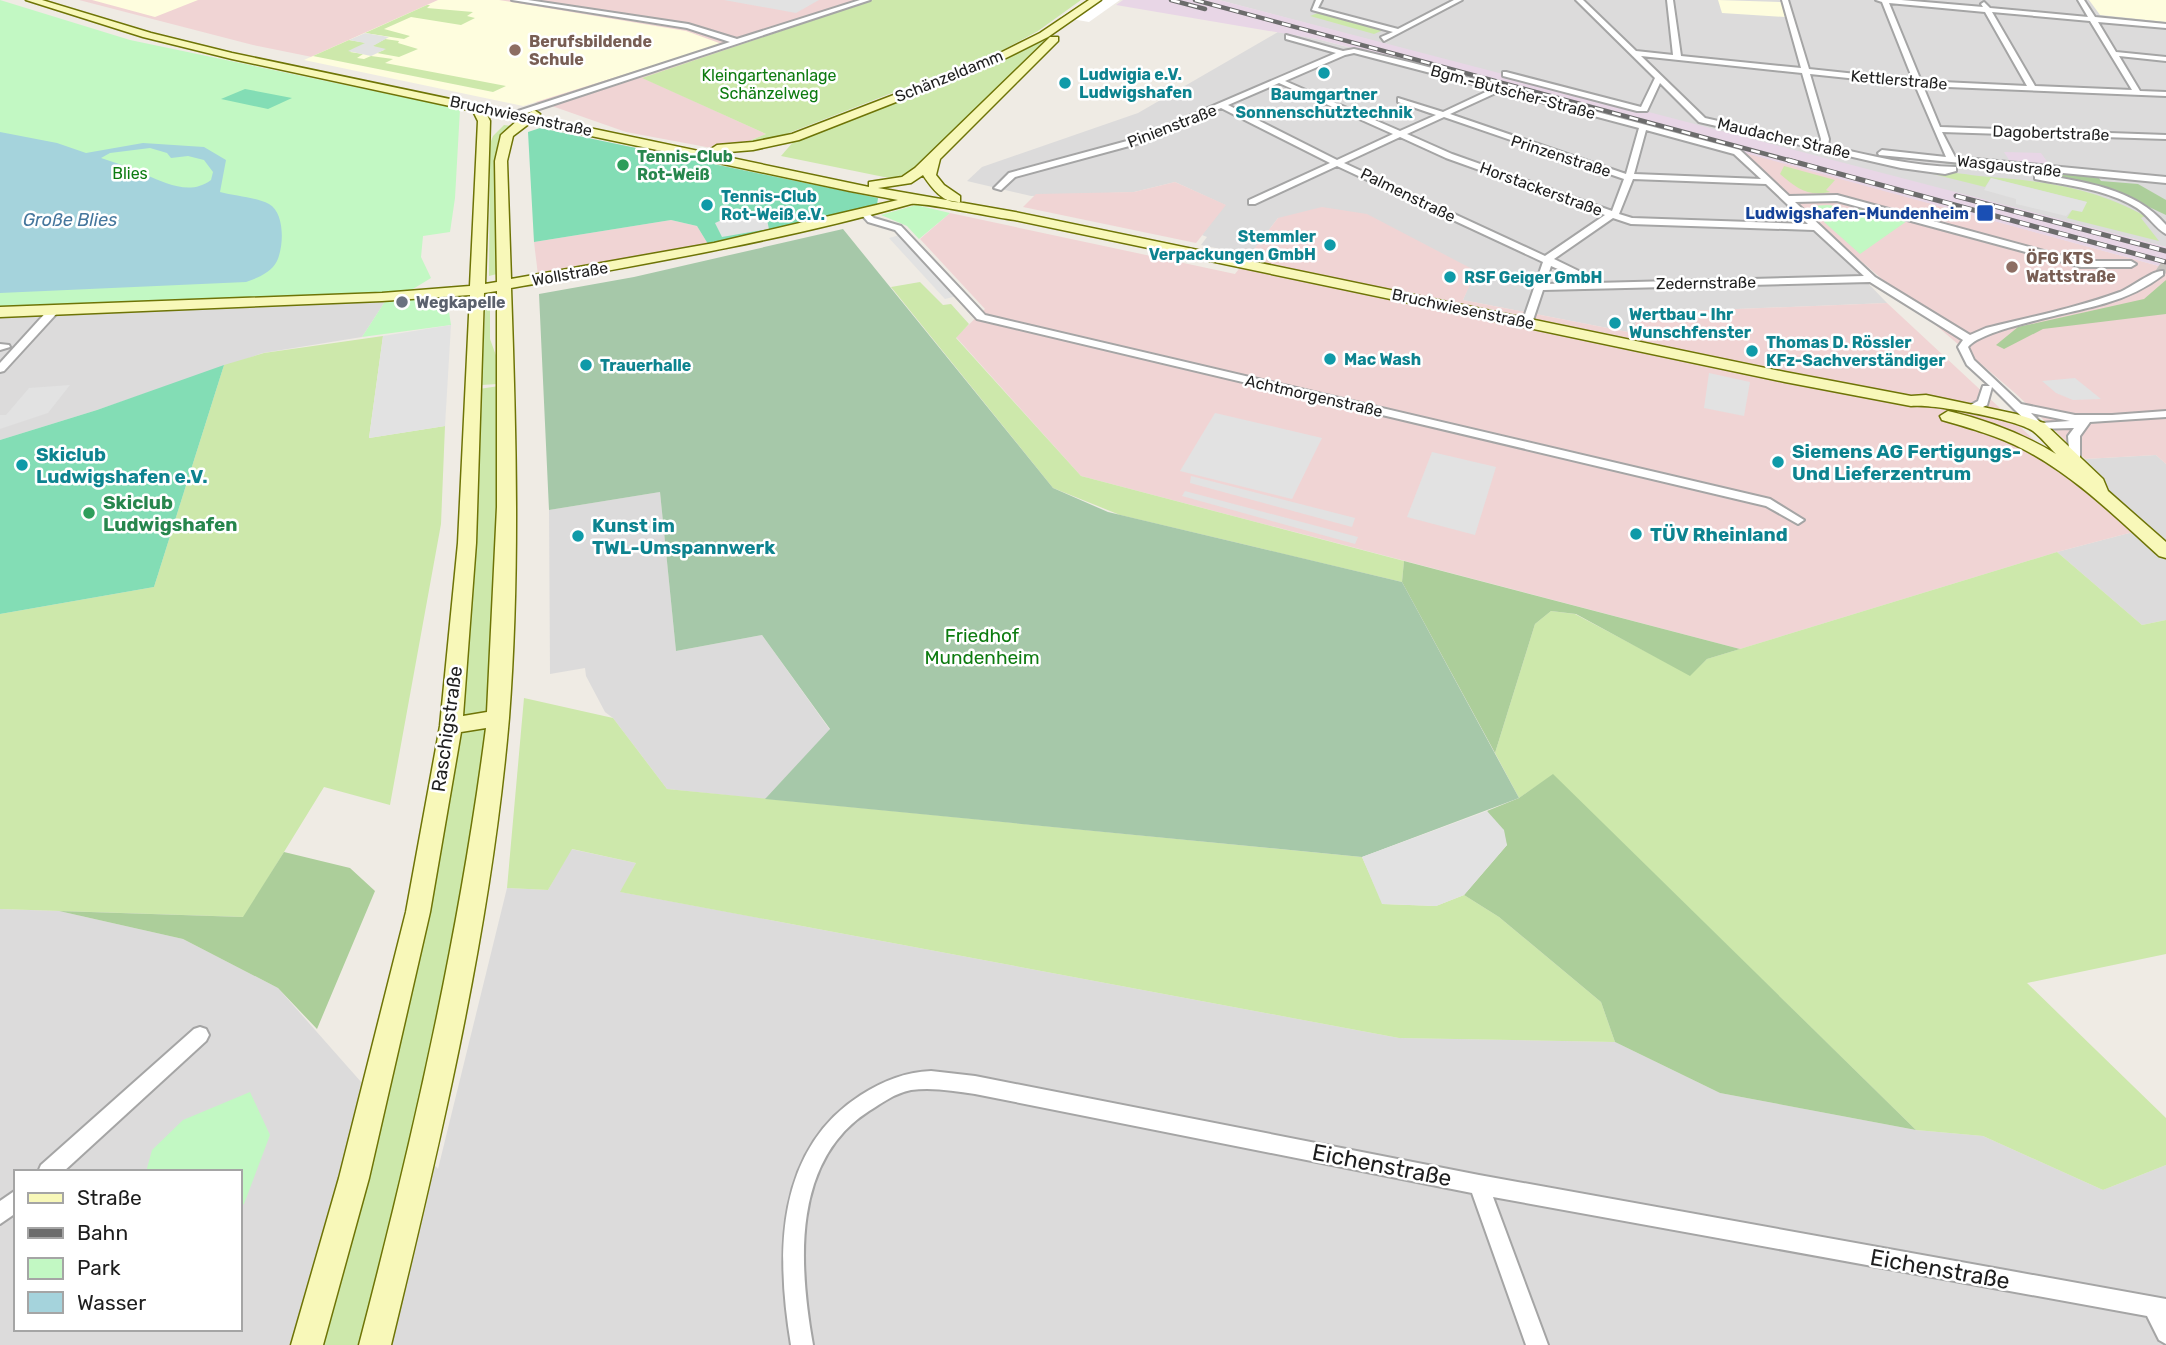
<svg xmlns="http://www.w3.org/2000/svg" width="2166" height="1345" font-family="Rubik,sans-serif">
	<rect width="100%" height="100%" fill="#efebe4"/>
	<!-- residential -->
	<g fill="#dcdbdb" fill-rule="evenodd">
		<polygon points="1219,0 2166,0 2166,247 1806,155"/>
		<polygon points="1278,32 1317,39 1729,148 1865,277 1863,278 1887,303 1639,313 1633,333 1463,300 1475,271 1278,218 1250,255 1201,245 1207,237 1202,235 1225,205 1175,182 1134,192 1031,196 967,181 982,167 1138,113"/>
		<polygon points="386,300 362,337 263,353 97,410 0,440 0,314"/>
		<polygon points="2156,455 2166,464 2166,620 2142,625 2057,552 2133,532 2070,474 2085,459"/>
		<polygon points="660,492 676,651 762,635 830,730 765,799 667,789 613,718 605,712 586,676 585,668 550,674 549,510"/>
		<path d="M571,849L636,863L621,892L1399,1038L1615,1042L1720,1093L1916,1130L1983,1136L2103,1190L2166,1165V1345H0V909L59,911L183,939L278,988L438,1169L507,888L548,890ZM16,1172H240V1329H16Z"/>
	</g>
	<!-- commercial -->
	<g fill="#f0d4d4">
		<polygon points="79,0 873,0 643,78 766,134 733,148 717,149 626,132 549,105 253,45"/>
		<polygon points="1729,148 2166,268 2166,464 2156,455 2085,459 2015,393"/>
		<polygon points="1175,182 1226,205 1196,243 1023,207 1036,194 1134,192"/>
		<polygon points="1322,207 1367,214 1476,271 1463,300 1633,333 1638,313 1887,303 2133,532 2057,552 1740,649 1081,476 956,337 985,309 920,239 950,213 1235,274 1278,218"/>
		<polygon points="671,220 697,226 708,244 538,275 534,242"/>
	</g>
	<!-- industrial -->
	<g fill="#e8d6e6">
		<polygon points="1123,0 1219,0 2166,247 2166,268 1500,86 1317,39 1116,5"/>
		<polygon points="2004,152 2041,153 2051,167 2011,163"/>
	</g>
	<!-- education -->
	<g fill="#fefdde">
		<polygon points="92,0 198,0 155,17"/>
		<polygon points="438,0 499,0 686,31 722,44 523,106 304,60"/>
		<polygon points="1718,0 1781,2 1785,17 1722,13"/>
		<polygon points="2089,0 2166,0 2166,22 2100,15"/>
	</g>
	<!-- grass -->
	<g fill="#cde8ab">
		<polygon points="873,0 1081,0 1038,31 1003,50 768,141 738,146 766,134 642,78"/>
		<polygon points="427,5 430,5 427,8 473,12 467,16 475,18 461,25 411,17 384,29 410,36 404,39 365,33"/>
		<polygon points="1318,13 1386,29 1374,34 1310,16"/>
		<polygon points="1050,35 914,170 896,178 884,177 781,156 794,141"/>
		<polygon points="385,39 399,41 398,43 418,49 399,57 377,53 384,50 372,46"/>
		<polygon points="349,40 367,43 350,52 363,54 357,58 364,59 371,56 393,59 385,63 506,86 493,92 313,56"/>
		<polygon points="504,125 511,126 499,137 494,164 497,274 489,276 490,144 493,136"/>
		<path d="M1784,166L1835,180L1826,190L1830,192C1808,197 1796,188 1780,174Z"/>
		<path d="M1921,171C1939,170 1961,174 1979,176C2040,181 2091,186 2145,216L2141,218L2159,241L2067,218L2072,210L2087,202L1991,178L1985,187Z"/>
		<polygon points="920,282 943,305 951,304 969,324 956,338 1081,476 1404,561 1402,582 1120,515 1053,488 891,287"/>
		<polygon points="490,298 490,339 498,361 498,384 481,385 486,299"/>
		<polygon points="383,336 369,438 445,426 441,524 390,805 324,787 244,917 0,909 0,614 154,587 224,365 264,353"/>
		<polygon points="506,385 499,698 375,1345 307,1345 451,726 472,390"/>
		<polygon points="2057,552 2142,625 2166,620 2166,954 2027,983 2166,1118 2166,1165 2103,1190 1983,1136 1916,1130 1553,775 1519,798 1495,753 1535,624 1551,611 1575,614 1690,675 1707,659"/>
		<polygon points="524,698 613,718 667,789 1362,857 1383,904 1436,906 1464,895 1499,917 1601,1002 1615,1042 1399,1038 620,892 636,863 572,849 548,890 507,888"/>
	</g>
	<!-- forest -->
	<g fill="#acce9a">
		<polygon points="1937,162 2098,177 2101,181 2138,184 2166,200 2166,215 2117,192 2072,180"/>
		<polygon points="2166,280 2166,314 2043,329 2004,349 1996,345 2018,327 2144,299"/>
		<polygon points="1404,561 1740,649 1707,659 1690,676 1576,614 1551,611 1535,624 1495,753 1402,582"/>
		<polygon points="1553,774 1916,1130 1720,1093 1615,1042 1601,1002 1499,917 1464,895 1507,845 1487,811 1519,798"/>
		<polygon points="284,852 350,868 375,891 317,1029 278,988 183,939 59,911 243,917"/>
	</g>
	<!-- cemetery -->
	<polygon fill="#a6c8a9" points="843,229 1053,488 1108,512 1402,582 1519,798 1362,857 765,799 830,729 762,635 676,651 660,492 549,510 539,294 634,277"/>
	<!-- park -->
	<g fill="#c2f8c3">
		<polygon points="0,0 130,40 460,109 455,198 450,232 423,236 421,257 431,278 408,292 0,309"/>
		<polygon points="916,205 950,213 919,239 907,226 881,215"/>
		<polygon points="1829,205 1856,211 1860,208 1907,221 1860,254 1824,222 1824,219 1811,206"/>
		<polygon points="415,299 449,312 451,325 362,337 386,300"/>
		<polygon points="250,1092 270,1135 244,1204 240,1207 240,1172 146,1172 152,1150 183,1120"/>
	</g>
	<!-- pitch -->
	<g fill="#83ddb5">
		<polygon points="245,89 292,98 268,109 221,99"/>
		<polygon points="540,128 878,198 877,205 708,244 697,226 671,220 534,242 528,132"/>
		<polygon points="224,365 154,587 0,614 0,440 97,410"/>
	</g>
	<!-- parking -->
	<g fill="#e2e2e2">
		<polygon points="724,0 819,0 796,13"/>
		<polygon points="365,33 389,37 373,46 386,49 371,56 348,51 365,43 349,40"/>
		<polygon points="1991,178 2087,202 2082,212 2072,210 2066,216 2016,204 2016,199 1984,190"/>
		<polygon points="735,214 767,220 769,229 722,237 715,223"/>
		<polygon points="904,234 961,295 945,299 889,238"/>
		<polygon points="451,325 445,426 369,438 383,336"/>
		<polygon points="1709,373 1750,382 1744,416 1704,408"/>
		<polygon points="2075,378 2101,399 2073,400 2056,393 2042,381"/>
		<polygon points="70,385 48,413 0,429 0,415 6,415 29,388"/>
		<polygon points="1215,413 1322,438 1292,499 1180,471"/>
		<polygon points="1432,452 1496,467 1475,535 1407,517"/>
		<polygon points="1191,476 1355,518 1352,527 1190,483"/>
		<polygon points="1185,491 1358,537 1355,544 1182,496"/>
		<polygon points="1487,811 1504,830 1507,845 1464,895 1436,906 1382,904 1362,857"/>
	</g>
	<!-- water -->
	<path fill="#a5d3dc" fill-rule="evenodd" d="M0,132L57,143L86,153L143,143L204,147L226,160L220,192C235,196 255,197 269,204C285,213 284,246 277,261C271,273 257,278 246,282L0,293ZM150,148L167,153L171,158L188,156L204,160L213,172L211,180C190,196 166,183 146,175C141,172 135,175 129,173L122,165L101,158L110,153Z"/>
	<!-- pier -->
	<polygon fill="#fff" points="1086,0 1120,0 1089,22 1060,17"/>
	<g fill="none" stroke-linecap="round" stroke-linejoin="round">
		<!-- street-tunnel -->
		<polyline stroke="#c5c2bc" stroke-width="10" stroke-dasharray="10 4.5" stroke-linecap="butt" points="2160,273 2166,264"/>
		<!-- street casing -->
		<g stroke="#a5a5a5" stroke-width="4">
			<g id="street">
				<polygon points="512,0 528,0 688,24 737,39 860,0 870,0 515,117 512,117 512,113 730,42 687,28"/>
				<polygon points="1316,0 1322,0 1318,8 1398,29 1454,0 1462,0 1384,41 1381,37 1393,32 1312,10"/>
				<path d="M1576,0H1583L1636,51L1673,55L1667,0H1673L1681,56L1801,68L1782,0H1788L1809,69L1913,80L1882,2L1876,0H1901L1983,7L1981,4L1984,2L1990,8L2088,17L2078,0H2084L2095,17L2166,24V28L2098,22L2116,52L2166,57V61L2119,56L2140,91L2166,92V96L1923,86L1940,127L2166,135V139L1942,132L1955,157L2166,177V183L1879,155L1878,153L1882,150L1946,157L1915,85L1810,74L1829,139L1828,146C1871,156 1913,166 1956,167V171L1945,174L1901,168L1699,122L1660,83L1647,111H1637L1503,76V72H1506L1641,107L1655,78ZM1889,3L1985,12L2027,86L1921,81ZM1992,12L2090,21L2132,90L2035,86ZM1641,56L1802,73L1821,139L1820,144L1705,118Z"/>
				<path d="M1286,35L1343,51L1354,49L1413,63L1740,150L1789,196L1837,195L2081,261H2131L2136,264L2131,267H2081L1837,201L1795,202L1875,277L1970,335L1986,328C2031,317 2076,308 2120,292C2132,287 2153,270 2163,271V275C2146,288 2127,297 2106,303C2078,312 1983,328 1968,347L1974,360L2021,404L2075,415H2112L2166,411V417L2090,422L2080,436V461L2078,463H2070L2068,436L2074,428L2034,429L1992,387L1987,405L1975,411H1967V407L1978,401L1983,386H1990L1967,365L1958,347L1963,340L1870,282L1543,290L1532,323L1523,325L1522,323L1543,262L1337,166L1255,204H1249V200L1330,163L1221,108L1144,142L1015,177L1001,190L994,188L1009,173L1138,138L1336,53L1286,39ZM1354,53L1492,89L1443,112L1398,98V102L1436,115L1400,131L1285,81L1345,55ZM1279,83L1393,134L1337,160L1228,105ZM1500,91L1639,128L1626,174L1450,114ZM1444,117L1624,179L1612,211L1452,154L1407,134ZM1646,130L1734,154L1761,179L1634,174ZM1400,137L1446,158L1605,215L1545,256L1344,163ZM1633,179L1766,184L1808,224L1632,218L1619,214ZM1613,218L1631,224L1814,230L1864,276L1595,283L1589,276L1554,259ZM1551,266L1583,280L1585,283L1545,284ZM2031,413L2070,421L2041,423Z"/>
				<path d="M2038,174C2083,182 2135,188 2166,225V234C2155,228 2148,215 2137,208C2106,189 2070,186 2035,179V175Z"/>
				<polygon points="865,210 874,218 901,226 985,315 1770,499 1804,520 1798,524 1766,506 977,319 895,230 868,222 860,213"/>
				<polygon points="54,307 59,310 58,312 4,371 0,372 0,363 50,308"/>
				<polygon points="0,344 9,345 10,347 0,350"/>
				<polygon points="200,1027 206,1029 209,1035 206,1041 63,1172 38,1172 41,1165 194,1029"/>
				<path d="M931,1071L975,1076L1479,1175L2166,1299V1344L2159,1340L2147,1316L1493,1197L1548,1345H1526L1472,1193L975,1094C954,1091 932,1087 911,1090C895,1093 882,1103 869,1111C791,1161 799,1266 813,1345H791C776,1255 775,1150 861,1095C883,1081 905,1072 931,1071Z"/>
				<polygon points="16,1190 16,1213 0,1224 0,1201"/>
			</g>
		</g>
		<!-- secondary casing -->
		<g stroke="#6e7406" stroke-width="3">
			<g id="secondary">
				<path d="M26,0H42L151,33L232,53L526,115L534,110L540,114L537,117L869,187V182L902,177L915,168L1050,37H1058V41L940,159L936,175L944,185L960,196V202C943,204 931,187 923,175L911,183L878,188L1015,212L1785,372L1911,396L1926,395L2016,414L2044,423L2103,479L2108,491L2166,542V558L2159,556C2117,518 2075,476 2023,449C1998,436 1970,428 1942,420L1940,416L1948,411C1986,420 2023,434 2056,454C2049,447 2041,437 2033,431C2015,419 1934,404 1911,406L1785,382L1015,220C998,218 919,201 911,204C780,241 645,264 511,288C516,431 520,575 509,718C491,929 441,1139 391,1345H359C412,1142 459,937 486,728L461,732L430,912L369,1178L323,1345H291L339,1178L406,912L440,726L458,543L470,295L382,301L0,317V307L382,293L470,286L478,121L473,111L232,59L143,37ZM486,113L518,120L501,135L495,161L497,282L485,284L490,121ZM530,123L850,191L898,200L714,243L511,279L507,161L513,136ZM497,291V507L487,712L463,716L476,543L484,293Z"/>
				<polygon points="1089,0 1101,0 1048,37 998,62 799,140 753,150 717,153 711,149 717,145 753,142 792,134 990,58 1040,33"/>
			</g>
		</g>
		<!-- street -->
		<use href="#street" fill="#fff" fill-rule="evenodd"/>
		<!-- secondary -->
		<use href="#secondary" fill="#f8f8b9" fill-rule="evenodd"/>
		<!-- rail-far1 casing -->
		<g stroke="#6c6c6c" stroke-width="4.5">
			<g id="rail-far1">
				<polyline points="1171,0 1205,9"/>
				<polyline points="1195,0 1795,162"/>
			</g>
		</g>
		<!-- rail casing -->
		<g stroke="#6c6c6c" stroke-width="5">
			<g id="rail">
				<polyline points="1788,160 2166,262"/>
				<polyline points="1956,196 2166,251"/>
			</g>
		</g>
		<!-- rail-far1 -->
		<use href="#rail-far1" stroke="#fff" stroke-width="2.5" stroke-dasharray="9" stroke-linecap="butt"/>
		<!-- rail -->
		<use href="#rail" stroke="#fff" stroke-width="3.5" stroke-dasharray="10" stroke-linecap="butt"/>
	</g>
	<!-- markers -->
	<g fill="#8d6e63" stroke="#fff" stroke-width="2.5">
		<circle cx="515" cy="50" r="7"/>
		<circle cx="2012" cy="267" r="7"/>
	</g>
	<g fill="#0f9aa8" stroke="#fff" stroke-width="2.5">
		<circle cx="1324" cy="73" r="7"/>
		<circle cx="1065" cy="83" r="7"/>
		<circle cx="707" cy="205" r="7"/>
		<circle cx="1330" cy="245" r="7"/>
		<circle cx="1450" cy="277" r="7"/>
		<circle cx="1615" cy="323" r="7"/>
		<circle cx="1752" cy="351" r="7"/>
		<circle cx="1330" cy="359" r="7"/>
		<circle cx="586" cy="365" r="7"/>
		<circle cx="1778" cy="462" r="7"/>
		<circle cx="22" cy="465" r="7"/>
		<circle cx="1636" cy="534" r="7"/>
		<circle cx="578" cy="536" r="7"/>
	</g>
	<g fill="#2e9e5b" stroke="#fff" stroke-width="2.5">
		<circle cx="623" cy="165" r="7"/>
		<circle cx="89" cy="513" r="7"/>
	</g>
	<rect fill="#1a4fb4" stroke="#fff" stroke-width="2.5" x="1976" y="204" width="18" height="18" rx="3.5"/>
	<circle fill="#6b7280" stroke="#fff" stroke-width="2.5" cx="402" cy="302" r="7"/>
	<g text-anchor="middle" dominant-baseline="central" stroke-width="5" stroke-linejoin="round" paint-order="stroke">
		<!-- far-education labels -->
		<g font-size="16" font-weight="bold" fill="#785e54" stroke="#fff" text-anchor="start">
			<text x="529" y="41">Berufsbildende<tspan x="529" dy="18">Schule</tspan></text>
			<text x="2026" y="258">ÖFG KTS<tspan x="2026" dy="18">Wattstraße</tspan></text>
		</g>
		<!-- far-culture labels -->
		<g font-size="16" font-weight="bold" fill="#0d838f" stroke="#fff" text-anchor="start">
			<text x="1079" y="74">Ludwigia e.V.<tspan x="1079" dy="18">Ludwigshafen</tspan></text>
			<text x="1324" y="94" text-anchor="middle">Baumgartner<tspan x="1324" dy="18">Sonnenschutztechnik</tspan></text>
			<text x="721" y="196">Tennis-Club<tspan x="721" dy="18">Rot-Weiß e.V.</tspan></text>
			<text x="1316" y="236" text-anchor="end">Stemmler<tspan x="1316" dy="18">Verpackungen GmbH</tspan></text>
			<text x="1464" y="277">RSF Geiger GmbH</text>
			<text x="1629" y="314">Wertbau - Ihr<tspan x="1629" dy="18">Wunschfenster</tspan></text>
			<text x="1766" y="342">Thomas D. Rössler<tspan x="1766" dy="18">KFz-Sachverständiger</tspan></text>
			<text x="1344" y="359">Mac Wash</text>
			<text x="600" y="365">Trauerhalle</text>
		</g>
		<!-- far-park labels -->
		<g font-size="16" fill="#0d7b10" stroke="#fff">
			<text x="769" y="75">Kleingartenanlage<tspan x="769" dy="18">Schänzelweg</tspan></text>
			<text x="130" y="173">Blies</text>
		</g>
		<!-- far-street labels -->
		<g font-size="16" fill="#1e1e1e" stroke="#fff">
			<text transform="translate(949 76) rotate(-22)">Schänzeldamm</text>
			<text transform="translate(1899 80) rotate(5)">Kettlerstraße</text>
			<text transform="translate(1513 92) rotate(15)">Bgm.-Butscher-Straße</text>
			<text transform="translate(521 116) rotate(12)">Bruchwiesenstraße</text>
			<text transform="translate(1172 126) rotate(-21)">Pinienstraße</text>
			<text transform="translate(2051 133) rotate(2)">Dagobertstraße</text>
			<text transform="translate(1784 138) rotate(13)">Maudacher Straße</text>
			<text transform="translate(1561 156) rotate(18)">Prinzenstraße</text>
			<text transform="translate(2009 166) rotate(6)">Wasgaustraße</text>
			<text transform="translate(1541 189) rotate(20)">Horstackerstraße</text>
			<text transform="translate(1408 195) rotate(26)">Palmenstraße</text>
			<text transform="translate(570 274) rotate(-10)">Wollstraße</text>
			<text transform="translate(1706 283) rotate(-1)">Zedernstraße</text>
			<text transform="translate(1463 309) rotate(12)">Bruchwiesenstraße</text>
			<text transform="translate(1314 396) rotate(13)">Achtmorgenstraße</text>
		</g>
		<!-- far-leisure labels -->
		<g font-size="16" font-weight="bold" fill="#27864d" stroke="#fff" text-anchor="start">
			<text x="637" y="156">Tennis-Club<tspan x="637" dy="18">Rot-Weiß</tspan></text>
		</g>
		<!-- far-transit labels -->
		<g font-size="16" font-weight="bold" fill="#164399" stroke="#fff" text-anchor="end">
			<text x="1969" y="213">Ludwigshafen-Mundenheim</text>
		</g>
		<!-- far-worship labels -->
		<g font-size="16" font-weight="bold" fill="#5b616d" stroke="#fff" text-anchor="start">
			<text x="416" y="302">Wegkapelle</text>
		</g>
		<!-- far-water labels -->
		<g font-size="18" font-style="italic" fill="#46779d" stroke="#fff">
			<text x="70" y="220">Große Blies</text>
		</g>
		<!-- culture labels -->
		<g font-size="19" font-weight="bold" fill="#0d838f" stroke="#fff" text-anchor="start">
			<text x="1792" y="451">Siemens AG Fertigungs-<tspan x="1792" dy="22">Und Lieferzentrum</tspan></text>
			<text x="36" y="454">Skiclub<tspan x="36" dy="22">Ludwigshafen e.V.</tspan></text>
			<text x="592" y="525">Kunst im<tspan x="592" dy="22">TWL-Umspannwerk</tspan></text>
			<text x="1650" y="534">TÜV Rheinland</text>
		</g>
		<!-- leisure labels -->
		<g font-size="19" font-weight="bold" fill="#27864d" stroke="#fff" text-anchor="start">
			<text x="103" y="502">Skiclub<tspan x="103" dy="22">Ludwigshafen</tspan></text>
		</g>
		<!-- park labels -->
		<g font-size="19" fill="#0d7b10" stroke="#fff">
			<text x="982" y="635">Friedhof<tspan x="982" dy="22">Mundenheim</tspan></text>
		</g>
		<!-- street labels -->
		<g font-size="19" fill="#1e1e1e" stroke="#fff">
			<text transform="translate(447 729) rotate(-82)">Raschigstraße</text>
		</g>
		<!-- near-street labels -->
		<g font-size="23" fill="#1e1e1e" stroke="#fff">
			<text transform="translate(1382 1165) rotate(11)">Eichenstraße</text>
			<text transform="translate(1940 1269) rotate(10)">Eichenstraße</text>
		</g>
	</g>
	<!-- legend -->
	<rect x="14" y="1170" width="228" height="161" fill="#ffffff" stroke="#a5a5a5" stroke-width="2"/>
	<rect x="28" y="1193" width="35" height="10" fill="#f8f8b9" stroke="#a5a5a5" stroke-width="2"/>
	<text x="77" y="1205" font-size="21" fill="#1e1e1e">Straße</text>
	<rect x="28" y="1228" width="35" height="10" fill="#6c6c6c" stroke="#a5a5a5" stroke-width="2"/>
	<text x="77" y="1240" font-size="21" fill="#1e1e1e">Bahn</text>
	<rect x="28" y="1258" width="35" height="21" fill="#c2f8c3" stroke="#a5a5a5" stroke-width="2"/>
	<text x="77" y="1275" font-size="21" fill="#1e1e1e">Park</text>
	<rect x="28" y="1292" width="35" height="21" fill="#a5d3dc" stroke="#a5a5a5" stroke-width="2"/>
	<text x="77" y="1310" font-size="21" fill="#1e1e1e">Wasser</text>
</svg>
